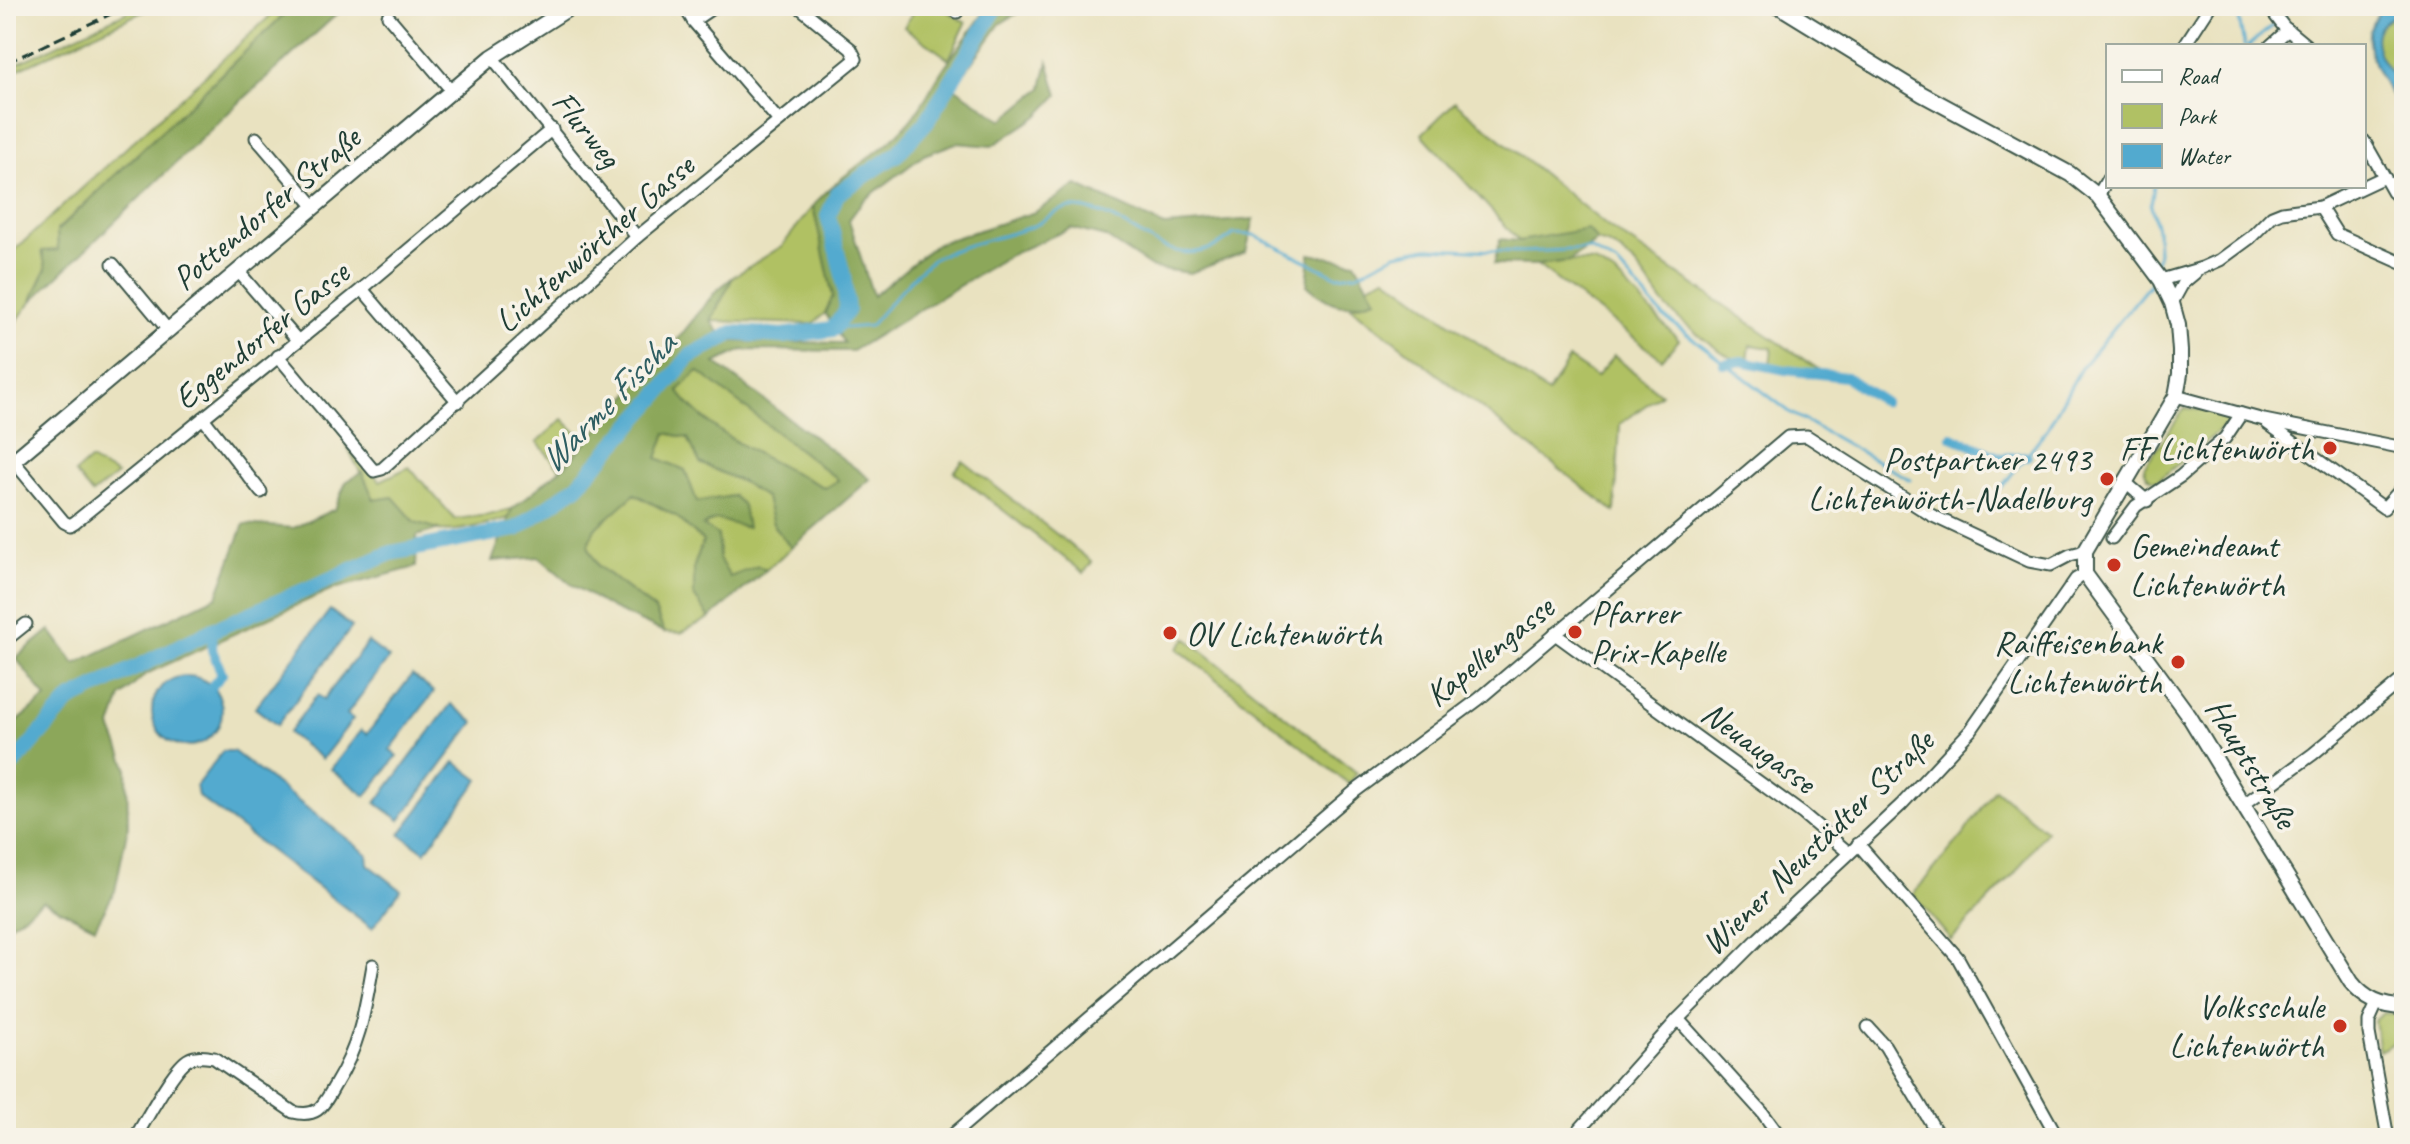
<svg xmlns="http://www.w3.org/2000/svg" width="2410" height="1144" font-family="Caveat,sans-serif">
	<rect width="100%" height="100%" fill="#f7f3e8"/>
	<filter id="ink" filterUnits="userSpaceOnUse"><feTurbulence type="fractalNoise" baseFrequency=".0125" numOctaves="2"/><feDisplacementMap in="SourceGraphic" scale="16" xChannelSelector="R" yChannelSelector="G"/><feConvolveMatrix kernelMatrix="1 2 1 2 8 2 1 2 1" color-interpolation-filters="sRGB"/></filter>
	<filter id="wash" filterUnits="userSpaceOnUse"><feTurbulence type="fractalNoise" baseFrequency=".006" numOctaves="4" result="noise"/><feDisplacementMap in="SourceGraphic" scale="32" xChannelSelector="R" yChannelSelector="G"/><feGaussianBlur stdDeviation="1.8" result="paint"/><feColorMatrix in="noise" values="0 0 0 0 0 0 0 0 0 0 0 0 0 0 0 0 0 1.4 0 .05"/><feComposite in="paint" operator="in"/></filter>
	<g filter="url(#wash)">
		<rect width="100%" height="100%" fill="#e9e2c0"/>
		<!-- green -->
		<g fill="#b0c164" stroke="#687f4c" stroke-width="2">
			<polygon points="140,6 155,6 6,75 6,69"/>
			<polygon points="281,6 293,6 57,230 58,250 46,269 31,302 12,327 6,328 6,258"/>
			<polygon points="917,6 939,6 966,23 949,59 904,27"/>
			<path d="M2404,11V85C2391,77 2370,48 2378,30C2382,21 2396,15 2404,11Z"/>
			<path d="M1455,102L1607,226L1818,369L1817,372L1770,365L1772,348L1750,345L1748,360C1744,359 1739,360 1735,359C1722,355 1671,314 1662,302C1644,277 1629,248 1597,241L1588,230L1519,241L1422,134Z"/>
			<polygon points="813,206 833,296 825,313 813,324 711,321 733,277 782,246"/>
			<polygon points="1569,261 1594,262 1616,275 1679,340 1662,359 1537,265"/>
			<polygon points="1386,277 1548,393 1569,359 1596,377 1614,356 1661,394 1620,424 1615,512 1351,307 1376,299 1368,285"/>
			<path d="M697,370L839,480L825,488C774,462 714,438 678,391Z"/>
			<path d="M2185,408L2221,413L2227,419L2228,424L2157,481C2149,480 2145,475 2144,467Z"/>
			<polygon points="563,419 586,442 560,469 537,442"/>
			<polygon points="666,433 688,438 700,463 742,482 766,498 773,524 791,548 766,570 758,566 730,578 719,559 718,535 702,526 716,519 733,496 697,502 685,470 657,458"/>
			<path d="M346,444L380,481L409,467L455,519L489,515L512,509L509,518C481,525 441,540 414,522C406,516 399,505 393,497L374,500Z"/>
			<polygon points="90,460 117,475 92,494 75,473"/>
			<polygon points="963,461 1092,562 1084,573 954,472"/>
			<polygon points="634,494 676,516 703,541 694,566 694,596 710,618 681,633 664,632 655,610 598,566 588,546 594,530"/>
			<polygon points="1186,638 1357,773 1349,784 1178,649"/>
			<polygon points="1995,789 2046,831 2015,873 1951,940 1913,894 1962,836"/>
			<polygon points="2384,1013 2398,1014 2404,1019 2404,1038 2379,1051 2374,1021"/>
		</g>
		<!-- forest -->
		<g fill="#8ca75a" stroke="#567247" stroke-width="2" fill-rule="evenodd">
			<polygon points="293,6 346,6 229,112 31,302 46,269 42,251 58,250 57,231"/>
			<path d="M988,6H1029L1000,24L954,87L1003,120L1042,88L1048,62L1058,95L1038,116L992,146L956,143L924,155L863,201L849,220L873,296L936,244L1035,212L1077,185L1164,226L1254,219L1246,252L1190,273L1153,268L1105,237L1071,228L1010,255L852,351L743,350L715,363L870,479L791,548L773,524L766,498L742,482L700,463L688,438L666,433L657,458L685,470L697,502L733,496L743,505L747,528L716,519L703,526L718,535L719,559L730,577L758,566L766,570L710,618L694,596V566L703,541L676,516L635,494L594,530L588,546L598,566L655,610L664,632L611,608L571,584L539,557L492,561L512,509L567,464L677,340L716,291L733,277L711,321L726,341L844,343L825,313L833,296L813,206C840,173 879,156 907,124C921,109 930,89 941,72C956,49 974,29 988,6ZM698,371L838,480L825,488C775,462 712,438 678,391Z"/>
			<polygon points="1588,229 1597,241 1569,261 1537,265 1494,264 1500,239 1519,241"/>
			<path d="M1310,254L1355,262L1376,299C1344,309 1332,308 1307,285Z"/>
			<polygon points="362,472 374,500 393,497 415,522 439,529 417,536 416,567 330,590 146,674 121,697 111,727 127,767 128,826 115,891 95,927 43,901 6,928 6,731 46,698 16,658 50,630 75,664 217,596 244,524 293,528 335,509 346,482"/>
		</g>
		<!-- water -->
		<g fill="#52aacf" stroke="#387482" stroke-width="2">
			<path d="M2382,6H2404V11C2396,15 2382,21 2378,30C2370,48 2391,77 2404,85V109C2387,94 2371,64 2369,42C2367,29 2376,16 2382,6Z"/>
			<polygon points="330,610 352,627 277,725 255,708"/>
			<polygon points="368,642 389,658 347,714 353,719 322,759 288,733 317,695 324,699"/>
			<polygon points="412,675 434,692 390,750 397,756 366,796 331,769 361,730 367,734"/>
			<circle cx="187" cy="711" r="35"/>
			<polygon points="451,704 474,722 400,820 376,803"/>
			<polygon points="223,751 233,751 367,854 368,864 401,890 372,928 198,796 196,786"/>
			<polygon points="455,762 479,780 425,852 400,834"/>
		</g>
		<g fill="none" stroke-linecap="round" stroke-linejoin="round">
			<!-- stream -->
			<g stroke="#52aacf" stroke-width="3">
				<polyline points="2282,19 2291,6"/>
				<polyline points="2244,46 2239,18 2252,6"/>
				<polyline points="2248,46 2276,23"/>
				<polyline points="2154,186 2151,205 2157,229 2158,253 2155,265"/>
				<path d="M833,329L870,326C885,309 921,264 939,256C969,242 1003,238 1033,226C1050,219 1056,206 1078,208C1137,213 1171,286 1234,234L1254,235L1336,276L1357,274L1396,254L1427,248L1522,252L1590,249L1618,265L1662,315L1791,413L1911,480"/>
				<polyline points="1942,498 1969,510 1986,507 2047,429 2081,368 2150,284 2152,276"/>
			</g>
			<!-- canal -->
			<g stroke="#52aacf" stroke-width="10">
				<polyline points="1724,364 1742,361 1786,370 1846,377 1884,402"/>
				<polyline points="1952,437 2001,458 2027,456"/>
				<polyline points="212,686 222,674 212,650 213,630"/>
			</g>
			<!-- river -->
			<polyline stroke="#52aacf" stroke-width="16" points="6,769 17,760 70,700 213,630 391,553 516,529 577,486 652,402 690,356 733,333 783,336 833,329 847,310 843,275 828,216 837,194 897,154 927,121 997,6"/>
		</g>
	</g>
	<g filter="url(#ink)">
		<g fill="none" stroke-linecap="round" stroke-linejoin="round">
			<!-- minor casing -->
			<g stroke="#3d5649" stroke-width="15">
				<g id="minor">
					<polyline points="684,6 693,21 779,121"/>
					<polyline points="949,6 957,12"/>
					<polyline points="2268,6 2284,27 2307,46"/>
					<polyline points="388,16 452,91"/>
					<polyline points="693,21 715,6"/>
					<polyline points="2184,46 2210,6"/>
					<polyline points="2270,46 2288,30"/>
					<polyline points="492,57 637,237"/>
					<polyline points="256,138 315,207"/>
					<polyline points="2364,141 2393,192 2404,202"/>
					<polyline points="2098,196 2108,178"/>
					<polyline points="2320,207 2337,234 2404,264"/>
					<polyline points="113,264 168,330"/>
					<polyline points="238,271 298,341"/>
					<polyline points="2161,280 2202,268 2220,260 2250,238 2272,216 2282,212 2320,207 2384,177"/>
					<polyline points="362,289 458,402"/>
					<polyline points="2172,303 2183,283 2195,273"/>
					<polyline points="278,356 374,471 382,469 637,237 856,59 851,49 798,6"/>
					<polyline points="2176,396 2264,420 2404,448"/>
					<polyline points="203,418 261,492"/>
					<polyline points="2267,423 2384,508 2404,486"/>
					<polyline points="6,452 64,522 70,525 75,522 362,289 552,129"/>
					<polyline points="2126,483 2147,501"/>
					<polyline points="2112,538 2136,506 2181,476 2225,438 2241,414"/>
					<polyline points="1555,634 1803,814 1849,853"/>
					<polyline points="6,640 26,624"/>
					<polyline points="2243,805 2313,754 2404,678"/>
					<polyline points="1858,844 1958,958 2058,1138"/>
					<polyline points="2377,1003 2369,1021 2369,1033 2388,1138"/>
					<polyline points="1678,1019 1762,1112 1781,1138"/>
					<polyline points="1868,1027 1885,1046 1940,1138"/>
					<path d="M135,1138C145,1122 174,1066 189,1059C197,1055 206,1057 214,1058L293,1112C319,1118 323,1105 335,1085C360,1045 365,1010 373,965"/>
					<polyline points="949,1138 1354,792 1479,699 1788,437 1807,436 1931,515 2029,561 2051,565 2070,555 2085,551"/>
					<polyline points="1572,1138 1678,1019 1759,938 1901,805 1971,730 2076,579 2085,574"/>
				</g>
			</g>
			<!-- major casing -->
			<g stroke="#3d5649" stroke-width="18">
				<g id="major">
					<path d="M1779,6L1922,94L2070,174L2098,196L2161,280L2172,303L2178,325L2180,351V374L2176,396L2085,551V574L2189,716L2351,982C2365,1000 2382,1007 2404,1007"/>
					<polyline points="6,467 492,57 572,6"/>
				</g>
			</g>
			<!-- minor -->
			<use href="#minor" stroke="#fff" stroke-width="11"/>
			<!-- major -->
			<use href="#major" stroke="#fff" stroke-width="14"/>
			<!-- rail -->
			<polyline stroke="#1f3d34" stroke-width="3" stroke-dasharray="12 6" stroke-linecap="butt" points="6,63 128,6"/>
		</g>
	</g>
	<!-- markers -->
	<g fill="#c8321e" stroke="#f7f3e8" stroke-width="3">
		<circle cx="2330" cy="448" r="8"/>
		<circle cx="2107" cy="479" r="8"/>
		<circle cx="2114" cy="565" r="8"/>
		<circle cx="1575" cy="632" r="8"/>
		<circle cx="1170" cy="633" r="8"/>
		<circle cx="2178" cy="662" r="8"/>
		<circle cx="2340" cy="1026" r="8"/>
	</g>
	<g text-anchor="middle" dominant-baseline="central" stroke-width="7" stroke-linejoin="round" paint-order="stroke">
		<!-- street labels -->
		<g font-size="34" fill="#1f3d34" stroke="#f7f3e8">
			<text transform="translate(587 129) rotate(51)">Flurweg</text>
			<text transform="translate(266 208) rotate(-40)">Pottendorfer Straße</text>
			<text transform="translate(594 243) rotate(-41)">Lichtenwörther Gasse</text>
			<text transform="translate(261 335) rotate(-39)">Eggendorfer Gasse</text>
			<text transform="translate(1489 651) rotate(-39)">Kapellengasse</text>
			<text transform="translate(1759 747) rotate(36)">Neuaugasse</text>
			<text transform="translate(2252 763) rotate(59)">Hauptstraße</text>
			<text transform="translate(1817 842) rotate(-44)">Wiener Neustädter Straße</text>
		</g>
		<!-- poi labels -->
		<g font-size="34" fill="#1f3d34" stroke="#f7f3e8" text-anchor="end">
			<text x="2314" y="448">FF Lichtenwörth</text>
			<text x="2091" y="459">Postpartner 2493<tspan x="2091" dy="39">Lichtenwörth-Nadelburg</tspan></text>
			<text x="2130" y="545" text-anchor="start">Gemeindeamt<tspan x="2130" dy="39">Lichtenwörth</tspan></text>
			<text x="1591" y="612" text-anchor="start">Pfarrer<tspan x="1591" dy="39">Prix-Kapelle</tspan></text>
			<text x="1186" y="633" text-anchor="start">OV Lichtenwörth</text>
			<text x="2162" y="642">Raiffeisenbank<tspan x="2162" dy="39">Lichtenwörth</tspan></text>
			<text x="2324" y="1006">Volksschule<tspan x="2324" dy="39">Lichtenwörth</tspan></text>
		</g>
		<!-- water labels -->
		<g font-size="36" font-style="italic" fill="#2e5e62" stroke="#f7f3e8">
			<text transform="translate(607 402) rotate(-46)">Warme Fischa</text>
		</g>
	</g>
	<!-- margin -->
	<rect width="2410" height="1144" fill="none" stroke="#f7f3e8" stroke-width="32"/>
	<!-- legend -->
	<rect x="2106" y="44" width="260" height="144" fill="#f7f3e8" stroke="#a1aaa0" stroke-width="2"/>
	<rect x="2122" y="70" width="40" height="12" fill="#ffffff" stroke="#a1aaa0" stroke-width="2"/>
	<text x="2178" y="84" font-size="24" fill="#1f3d34">Road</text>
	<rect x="2122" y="104" width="40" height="24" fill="#b0c164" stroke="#a1aaa0" stroke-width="2"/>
	<text x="2178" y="124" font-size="24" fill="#1f3d34">Park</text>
	<rect x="2122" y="144" width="40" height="24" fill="#52aacf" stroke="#a1aaa0" stroke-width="2"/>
	<text x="2178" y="164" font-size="24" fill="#1f3d34">Water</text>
</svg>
